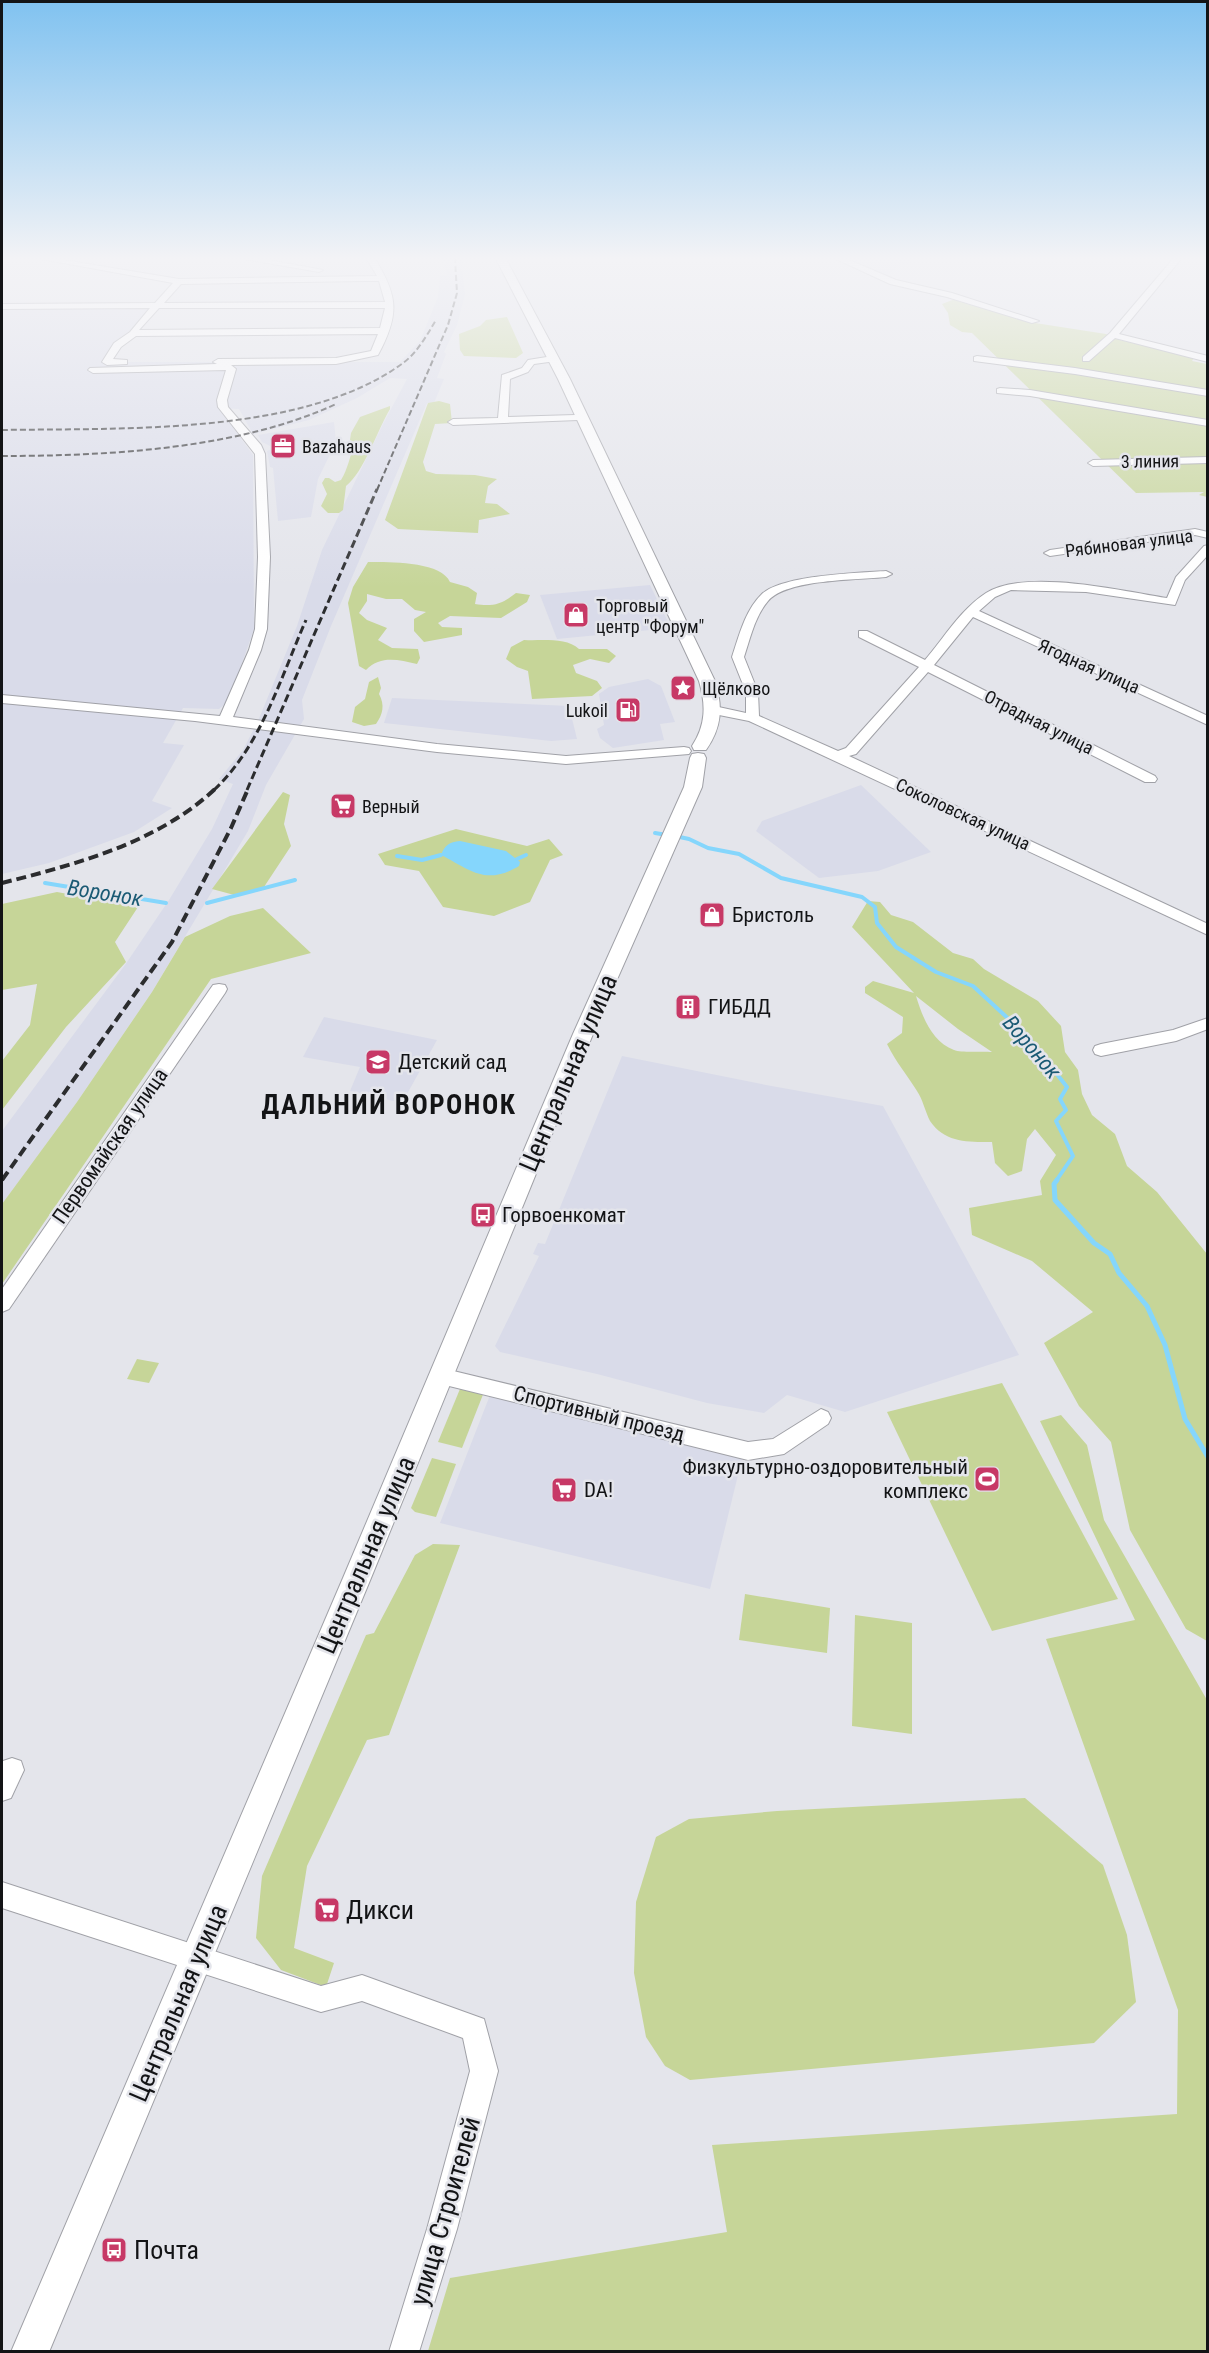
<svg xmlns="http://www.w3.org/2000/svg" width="1209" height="2353" font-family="'Roboto Condensed',sans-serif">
	<rect width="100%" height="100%" fill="#e4e5eb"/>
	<!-- built -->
	<g fill="#d9dbe9">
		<polygon points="444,259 461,259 465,294 457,325 444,352 446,354 437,378 444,379 434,403 427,403 331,626 302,700 304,719 266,785 248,831 152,992 77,1102 2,1204 2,1131 125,965 169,900 212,829 233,784 219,779 243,750 258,721 297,626 322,550 383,424 407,379 390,378 357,398 309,420 253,434 239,409 219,408 253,455 254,629 234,686 225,704 219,709 183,708 163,743 184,745 152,801 172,808 134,832 49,863 2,874 2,306 156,306 117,345 108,362 400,362 420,341 438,297 440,275 447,275"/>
		<polygon points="844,259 909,259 913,262 909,265 902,264 885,277"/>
		<polygon points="334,422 336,442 318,479 311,517 278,521 273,468 270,467 267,451 274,448 262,442 258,435"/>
		<polygon points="650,585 671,628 557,639 540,595"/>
		<polygon points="648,679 661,686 675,722 660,724 664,740 613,748 600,738 597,729 604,725 599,694 609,687"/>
		<polygon points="392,698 569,706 577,739 551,741 384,723"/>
		<polygon points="861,785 931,852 878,871 819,878 756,831 762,821"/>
		<polygon points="324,1017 437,1040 402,1103 350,1091 360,1067 303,1057"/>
		<polygon points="622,1056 766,1085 883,1106 1019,1355 845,1412 787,1395 764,1413 707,1403 597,1374 500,1352 495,1346 539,1256 533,1254 538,1243 545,1244"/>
		<polygon points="492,1390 743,1455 710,1589 440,1523"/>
	</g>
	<!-- green -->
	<g fill="#c6d598" fill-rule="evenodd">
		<polygon points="955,299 1035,323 1106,334 1120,340 1194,358 1192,361 1207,364 1207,497 1199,495 1204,492 1136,493 972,333 962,332 950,325 948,313 942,304"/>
		<polygon points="507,317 523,353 516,358 464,356 460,350 459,334 480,326 486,320"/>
		<polygon points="439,401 450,404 452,423 435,424 423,462 426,471 436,474 475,475 497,479 488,486 485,503 497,504 510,514 479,520 478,533 398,529 385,520 428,403"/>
		<path d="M390,406V409C377,431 364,472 346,486L343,510L339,513H328L321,506L327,494L322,483L325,478H329L335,482L341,480C348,469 350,455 355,443L350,440L351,433L360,417Z"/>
		<path d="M368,562C388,562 441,561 450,582L468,587L477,593L475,604C493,607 502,604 516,593L530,595L527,602L501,618L450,616L438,623L442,627L462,628V635L424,642L414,631V619L426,612L415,610L402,599H386L367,594V601L359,613L367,620L387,628L378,640L392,648L418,649L420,658L417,664C398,660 381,655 366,670L359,666L348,603L353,587Z"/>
		<path d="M524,640C542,641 566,637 579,649H607L616,656L609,663L590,659L573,665L576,673L597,681L602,688L592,696L532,699L528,671L517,667L506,659L511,647Z"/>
		<path d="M378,677L381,688L379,694C385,705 383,714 376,724L364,726L352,722L355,707L365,699L369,682Z"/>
		<polygon points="283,792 290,795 284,824 291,846 262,890 238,896 212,889"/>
		<polygon points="456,829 527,846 549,839 563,855 550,860 530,902 494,916 443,907 419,871 385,865 378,854"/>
		<polygon points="57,892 138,907 115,942 126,962 66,1027 2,1110 2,1061 30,1025 37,984 2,990 2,904"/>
		<path d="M868,901L880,902L891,915L913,922L953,953L973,959L984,969L1038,1001L1061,1026L1065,1052L1078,1070L1082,1094L1092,1115L1115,1134L1127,1166L1157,1192L1207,1254V1641L1186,1629L1130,1530L1111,1442L1079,1406L1044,1343L1093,1312L1032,1261L972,1235L969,1208L1042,1195L1040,1181L1056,1155L1035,1129L1027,1139L1022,1171L1008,1176L995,1163L992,1142C968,1142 945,1143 930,1121C925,1111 923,1100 917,1091C906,1073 897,1064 887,1044L902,1033L903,1017L865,993V987L873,981L914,993L852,927ZM916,996L958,1029L992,1052C982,1051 961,1053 954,1050C932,1042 922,1016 916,996Z"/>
		<polygon points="263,908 311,953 211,979 2,1284 2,1204 77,1102 152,992 185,937 230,916"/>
		<polygon points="137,1359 159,1363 149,1383 127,1379"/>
		<polygon points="1002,1383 1118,1599 992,1631 887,1412"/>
		<polygon points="465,1388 484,1392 462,1448 438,1442 460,1389"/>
		<polygon points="1061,1415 1087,1445 1104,1520 1207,1700 1207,2351 428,2351 450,2278 727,2232 712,2145 1177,2114 1178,2010 1046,1639 1135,1620 1040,1421"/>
		<polygon points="432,1458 456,1464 436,1517 415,1512 411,1508"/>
		<polygon points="433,1544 460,1545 389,1735 367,1740 307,1866 294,1948 334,1963 326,1987 281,1970 256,1938 262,1876 366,1635 374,1633 415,1555"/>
		<polygon points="745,1594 830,1608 827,1653 739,1640"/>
		<polygon points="855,1615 912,1623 912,1734 852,1726"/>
		<polygon points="1025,1798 1103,1865 1127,1935 1136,2002 1094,2043 690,2080 665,2066 646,2037 634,1973 636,1902 656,1837 689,1819 777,1811"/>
	</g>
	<!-- water -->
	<path fill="#85d6fc" d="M460,841L506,851L520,862L519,866C485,886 471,870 441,855C445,845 449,842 460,841Z"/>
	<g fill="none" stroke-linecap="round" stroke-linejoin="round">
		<!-- stream-far1 -->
		<g stroke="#85d6fc" stroke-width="4">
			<polyline points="655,833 667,835"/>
			<polyline points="675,836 689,839 708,848 739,854 781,878 862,897 875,907 877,923 896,947 936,972 973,986 1027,1036 1067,1087 1060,1099 1066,1110 1056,1121 1073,1156 1056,1181"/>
			<polyline points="397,856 422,860 441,855"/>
			<polyline points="517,859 526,855"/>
			<polyline points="45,883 166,903"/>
			<polyline points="207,903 295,880"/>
		</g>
		<!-- stream -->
		<polyline stroke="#85d6fc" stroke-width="5" points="1057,1180 1054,1184 1055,1200 1094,1243 1110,1254 1119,1273 1147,1306 1165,1345 1185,1419 1208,1457"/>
		<!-- minor casing -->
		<g stroke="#a0a1a7" stroke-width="2">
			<g id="minor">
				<path d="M41,259H58L179,279L377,276L367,259H375C398,296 400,314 378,355L336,364L231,365L236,369L227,400L228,407L261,445L265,454L270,557L267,629L261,650L233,717L437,744L566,756L684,747L689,748L691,751L689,754L566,764L437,752L195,721L2,703V695L220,716L249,650L255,629L258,557L255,454L218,407L217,400L226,370L93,373L88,370L90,368L217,364L213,362L218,359L336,358L371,351L378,334L136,336L121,347L113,359L127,360V364L107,365L102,362L114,343L130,332L150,308L2,309V304L155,303L173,283ZM365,281H379L385,302L164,303L181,284ZM159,308H385L380,328L139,330Z"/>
				<polygon points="244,259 263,259 323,270 319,272"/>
				<polygon points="836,259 847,259 896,280 952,293 1039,321 1032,323 947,297 890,284"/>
				<polygon points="1173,259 1181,259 1119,334 1208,356 1208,362 1115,338 1089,361 1083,361 1083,357 1110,333"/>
				<polygon points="553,356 558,359 556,361 534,364 528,372 510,379 508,417 575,415 580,418 578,420 453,425 448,422 453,419 498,418 502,375 522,368 528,360"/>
				<polygon points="977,356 1075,368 1208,390 1208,396 1075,374 974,361 974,357"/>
				<polygon points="1000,388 1030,390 1208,420 1208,426 1030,396 997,393 997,389"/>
				<polygon points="1208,457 1208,463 1093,466 1088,463 1093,460"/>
				<polygon points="1195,529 1208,532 1208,538 1195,535 1050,556 1044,553 1050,550"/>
				<path d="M1208,545V555L1185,580L1175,605L1086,592L1011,590L995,597L979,611L1208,716V725L973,617L934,665L1155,776L1157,779L1155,782H1145L928,672L856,754L849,756L1208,924V935L749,721L709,713L707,710L714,706L746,713V692L732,657C739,636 745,611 761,595C780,575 858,573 886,571L892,574L886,577C858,580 786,579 768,601C755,616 750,639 744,657L758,692L759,716L838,751L846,748L919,667L859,637V631H867L925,660C944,638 961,609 986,593C1025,568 1123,591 1167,598L1176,577L1204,546Z"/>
				<polygon points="219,984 225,985 227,989 225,993 9,1309 2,1312 2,1289 213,985"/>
				<polygon points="1208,1018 1208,1029 1176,1041 1101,1056 1095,1054 1093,1050 1095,1046 1101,1044 1173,1030"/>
				<polygon points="441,1368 748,1442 773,1439 821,1409 828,1412 831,1418 828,1424 784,1454 748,1460 441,1384 434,1382 431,1376 434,1370"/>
				<polygon points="12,1758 21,1761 24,1770 11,1798 2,1801 2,1765 3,1761"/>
				<polygon points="2,1882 321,1986 362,1975 484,2019 498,2071 457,2229 419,2352 389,2352 427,2229 470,2071 463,2038 362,2001 321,2012 2,1908"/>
			</g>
		</g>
		<!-- major casing -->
		<g stroke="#a0a1a7" stroke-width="2">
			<g id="major">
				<path d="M496,259H506L570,379L715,681C723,707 722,727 706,750H694L692,746C706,725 706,705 699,681L558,379Z"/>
				<polygon points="698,753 704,754 706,758 702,787 593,1034 371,1578 49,2352 11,2352 343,1578 573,1034 684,787 690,758 692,754"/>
			</g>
		</g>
		<!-- minor -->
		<use href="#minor" fill="#fff" fill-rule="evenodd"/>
		<!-- major -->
		<use href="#major" fill="#fff" fill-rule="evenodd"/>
		<!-- rail-far2 -->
		<g stroke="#2b2c2e" stroke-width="2" stroke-dasharray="6 3" stroke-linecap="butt">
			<path d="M2,430C121,428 304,436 403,363C417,353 427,335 436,320"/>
			<path d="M2,456C108,456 239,449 336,404"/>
			<polyline points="377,490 448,325 457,293 455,259"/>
		</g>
		<!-- rail-far1 -->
		<g stroke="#2b2c2e" stroke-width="3" stroke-dasharray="8 4" stroke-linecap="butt">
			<path d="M214,790C261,746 280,679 306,620"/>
			<polyline points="247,790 377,489"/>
		</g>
		<!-- rail -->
		<g stroke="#2b2c2e" stroke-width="4" stroke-dasharray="10 5" stroke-linecap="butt">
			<path d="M2,883C77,864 157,843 215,789"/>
			<polyline points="2,1180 172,942 231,828 248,789"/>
		</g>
	</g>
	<!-- sky -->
	<linearGradient id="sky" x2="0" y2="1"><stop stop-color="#80c2f0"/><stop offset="0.44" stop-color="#f3f3f6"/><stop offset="1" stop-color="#f3f3f6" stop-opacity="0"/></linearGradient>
	<rect width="1209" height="588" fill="url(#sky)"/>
	<!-- icons -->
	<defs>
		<g id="office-square" transform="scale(1.35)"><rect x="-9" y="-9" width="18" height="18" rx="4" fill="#c73966" stroke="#e4e5eb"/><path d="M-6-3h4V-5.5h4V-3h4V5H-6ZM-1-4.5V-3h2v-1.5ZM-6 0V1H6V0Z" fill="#fff"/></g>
		<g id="shop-square" transform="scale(1.35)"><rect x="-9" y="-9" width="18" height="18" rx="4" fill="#c73966" stroke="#e4e5eb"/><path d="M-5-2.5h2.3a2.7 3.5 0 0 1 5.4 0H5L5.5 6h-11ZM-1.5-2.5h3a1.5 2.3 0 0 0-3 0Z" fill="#fff"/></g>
		<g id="sight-square" transform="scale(1.35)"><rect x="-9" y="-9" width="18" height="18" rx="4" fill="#c73966" stroke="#e4e5eb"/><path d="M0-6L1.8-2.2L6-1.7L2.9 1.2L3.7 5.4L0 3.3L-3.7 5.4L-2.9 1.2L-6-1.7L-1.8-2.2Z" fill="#fff"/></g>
		<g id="fuel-square" transform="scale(1.35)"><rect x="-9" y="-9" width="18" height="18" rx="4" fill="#c73966" stroke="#e4e5eb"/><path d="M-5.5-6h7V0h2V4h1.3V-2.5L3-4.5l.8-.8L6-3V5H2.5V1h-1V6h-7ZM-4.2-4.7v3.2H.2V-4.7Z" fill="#fff"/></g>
		<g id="supermarket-square" transform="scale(1.35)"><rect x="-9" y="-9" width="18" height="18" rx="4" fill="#c73966" stroke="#e4e5eb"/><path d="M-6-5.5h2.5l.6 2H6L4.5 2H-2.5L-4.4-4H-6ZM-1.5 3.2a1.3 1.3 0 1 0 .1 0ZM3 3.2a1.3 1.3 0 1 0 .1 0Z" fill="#fff"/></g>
		<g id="building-square" transform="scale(1.35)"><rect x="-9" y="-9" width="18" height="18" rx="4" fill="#c73966" stroke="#e4e5eb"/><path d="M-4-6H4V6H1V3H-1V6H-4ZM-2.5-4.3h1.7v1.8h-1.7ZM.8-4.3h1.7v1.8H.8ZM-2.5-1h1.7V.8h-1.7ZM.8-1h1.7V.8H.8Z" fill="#fff"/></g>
		<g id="school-square" transform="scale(1.35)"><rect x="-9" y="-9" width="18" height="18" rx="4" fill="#c73966" stroke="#e4e5eb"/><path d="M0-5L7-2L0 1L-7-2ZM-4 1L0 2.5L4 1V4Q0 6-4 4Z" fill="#fff"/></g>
		<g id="bus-square" transform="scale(1.35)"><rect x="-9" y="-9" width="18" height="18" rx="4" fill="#c73966" stroke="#e4e5eb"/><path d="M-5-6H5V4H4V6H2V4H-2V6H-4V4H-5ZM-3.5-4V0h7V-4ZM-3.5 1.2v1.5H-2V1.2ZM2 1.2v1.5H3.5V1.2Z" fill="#fff"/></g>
		<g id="stadium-square" transform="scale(1.35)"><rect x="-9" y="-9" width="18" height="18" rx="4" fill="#c73966" stroke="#e4e5eb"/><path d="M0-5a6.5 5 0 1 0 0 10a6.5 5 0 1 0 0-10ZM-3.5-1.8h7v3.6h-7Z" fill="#fff"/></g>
	</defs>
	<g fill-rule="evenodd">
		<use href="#office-square" x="283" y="446"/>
		<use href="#shop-square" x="576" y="615"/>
		<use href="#sight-square" x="683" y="688"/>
		<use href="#fuel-square" x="628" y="710"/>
		<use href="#supermarket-square" x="343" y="806"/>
		<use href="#shop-square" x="712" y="915"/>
		<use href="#building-square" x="688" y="1007"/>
		<use href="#school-square" x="378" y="1062"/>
		<use href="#bus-square" x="483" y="1215"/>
		<use href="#stadium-square" x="987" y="1479"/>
		<use href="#supermarket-square" x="564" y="1490"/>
		<use href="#supermarket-square" x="327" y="1910"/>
		<use href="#bus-square" x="114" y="2250"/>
	</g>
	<g text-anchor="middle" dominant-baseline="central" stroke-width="5" stroke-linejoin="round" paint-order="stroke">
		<!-- far-poi labels -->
		<g font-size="18" fill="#131416" stroke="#e4e5eb" text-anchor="start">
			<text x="302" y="446">Bazahaus</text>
			<text x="596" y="605">Торговый<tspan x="596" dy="21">центр "Форум"</tspan></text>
			<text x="702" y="688">Щёлково</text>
			<text x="608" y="710" text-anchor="end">Lukoil</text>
			<text x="362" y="806">Верный</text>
		</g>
		<!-- far-street labels -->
		<g font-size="18" fill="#131416" stroke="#e4e5eb">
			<text transform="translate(1150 461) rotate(-1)">3 линия</text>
			<text transform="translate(1129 543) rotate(-7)">Рябиновая улица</text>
			<text transform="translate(1089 666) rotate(24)">Ягодная улица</text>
			<text transform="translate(1039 722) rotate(27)">Отрадная улица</text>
			<text transform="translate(963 814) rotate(25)">Соколовская улица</text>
		</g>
		<!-- poi labels -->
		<g font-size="21" fill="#131416" stroke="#e4e5eb" text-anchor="start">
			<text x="732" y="915">Бристоль</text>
			<text x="708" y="1007">ГИБДД</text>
			<text x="398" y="1062">Детский сад</text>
			<text x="502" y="1215">Горвоенкомат</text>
			<text x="968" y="1467" text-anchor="end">Физкультурно-оздоровительный<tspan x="968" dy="24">комплекс</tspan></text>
			<text x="584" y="1490">DA!</text>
		</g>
		<!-- street labels -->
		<g font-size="21" fill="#131416" stroke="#e4e5eb">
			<text transform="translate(110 1146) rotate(-55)">Первомайская улица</text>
			<text transform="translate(599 1414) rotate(14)">Спортивный проезд</text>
		</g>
		<!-- water labels -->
		<g font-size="22" font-style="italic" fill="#1a5a74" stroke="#e4e5eb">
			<text transform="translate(105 893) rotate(9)">Воронок</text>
			<text transform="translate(1032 1047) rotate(49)">Воронок</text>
		</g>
		<!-- near-street labels -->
		<g font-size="26" fill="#131416" stroke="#e4e5eb">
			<text transform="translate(568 1073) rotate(-67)">Центральная улица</text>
			<text transform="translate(366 1555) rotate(-67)">Центральная улица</text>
			<text transform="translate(178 2003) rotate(-67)">Центральная улица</text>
			<text transform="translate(445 2211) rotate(-74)">улица Строителей</text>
		</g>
		<!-- near-poi labels -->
		<g font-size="26" fill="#131416" stroke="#e4e5eb" text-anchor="start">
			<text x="346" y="1910">Дикси</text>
			<text x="134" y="2250">Почта</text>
		</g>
		<!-- district labels -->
		<g font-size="27" font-weight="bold" letter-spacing="1.5" fill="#131416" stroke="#e4e5eb">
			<text x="389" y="1105">ДАЛЬНИЙ ВОРОНОК</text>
		</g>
	</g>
	<!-- border -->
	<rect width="1209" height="2353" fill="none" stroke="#131416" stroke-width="6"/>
</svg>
